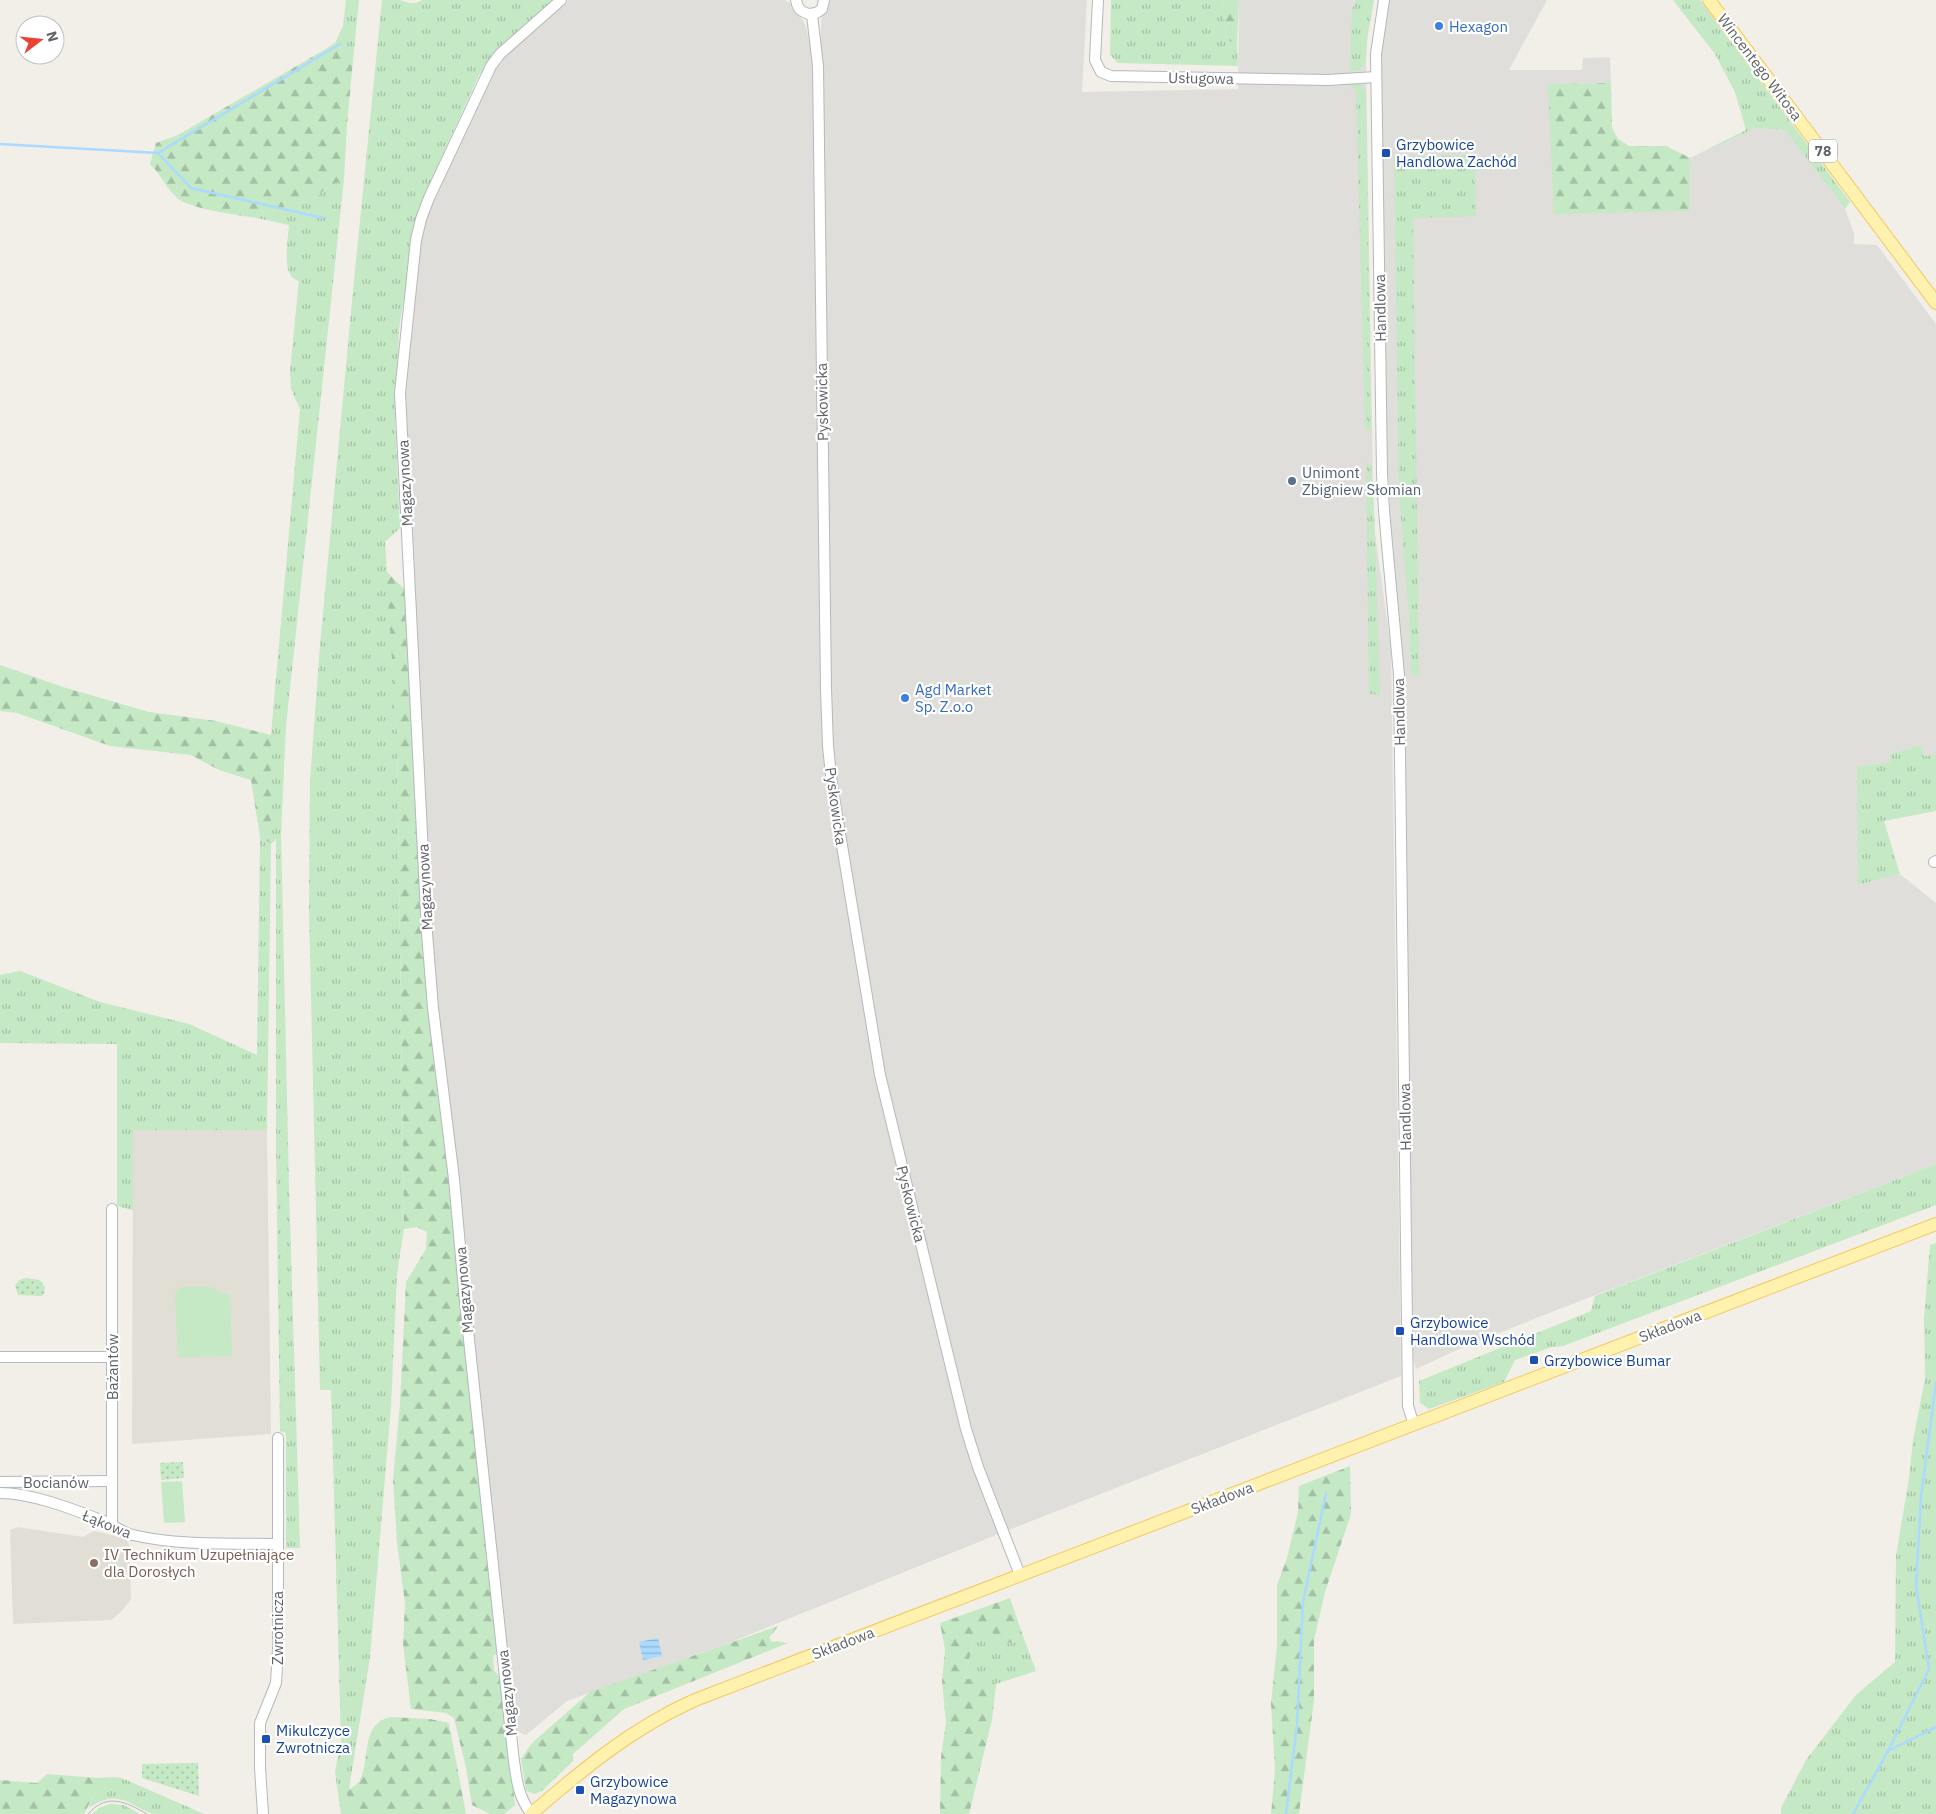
<svg xmlns="http://www.w3.org/2000/svg" width="1936" height="1814" font-family="'IBM Plex Sans',sans-serif">
	<defs>
		<pattern id="grass-tufts" width="24" height="20" patternUnits="userSpaceOnUse" patternTransform="scale(1.25)"><rect width="24" height="20" fill="#c5e8c5"/><path d="M3 7l-1-3M5 7V3M7 7l1-3M15 17l-1-3M17 17v-4M19 17l1-3" fill="none" stroke="#a3c0a4"/></pattern>
		<pattern id="forest-firs" width="22" height="20" patternUnits="userSpaceOnUse" patternTransform="scale(1.25)"><rect width="22" height="20" fill="#c5e8c5"/><path d="M5 1l3.5 6h-7zM16 11l3.5 6h-7z" fill="#a3c0a4"/></pattern>
		<pattern id="park-dots" width="8" height="8" patternUnits="userSpaceOnUse" patternTransform="scale(1.25)"><rect width="8" height="8" fill="#c5e8c5"/><path d="M2 2h.1M6 6h.1" fill="none" stroke="#a3c0a4" stroke-width="1.8" stroke-linecap="round"/></pattern>
		<pattern id="water-rules" width="6" height="5" patternUnits="userSpaceOnUse" patternTransform="scale(1.25)"><rect width="6" height="5" fill="#aadaff"/><path d="M0 2.5h6" fill="none" stroke="#8eb4d2"/></pattern>
	</defs>
	<rect width="100%" height="100%" fill="#f1efe8"/>
	<!-- industrial -->
	<g fill="#e0deda">
		<polygon points="569,0 785,0 791,4 805,24 811,49 813,65 821,64 821,21 828,0 1087,0 1082,92 1238,89 1239,0 1374,0 1367,39 1366,64 1373,484 1375,533 1391,649 1401,1376 996,1535 726,1644 567,1701 526,1735 517,1731 513,1706 486,1463 458,1166 434,987 404,390 419,257 426,214 494,66"/>
		<polygon points="1389,0 1547,0 1509,70 1582,70 1583,58 1610,57 1611,83 1548,84 1689,211 1690,158 1741,135 1754,128 1785,130 1845,209 1854,233 1854,244 1877,245 1936,324 1936,755 1924,756 1921,745 1889,754 1891,762 1858,766 1859,885 1900,874 1936,903 1936,1164 1549,1313 1457,1350 1416,1369 1412,1352 1401,642 1391,531 1386,435 1380,60 1382,39"/>
	</g>
	<!-- education -->
	<g fill="#e1ded6">
		<polygon points="133,1130 267,1130 271,1434 132,1444"/>
		<polygon points="18,1527 83,1537 94,1531 125,1538 129,1544 131,1599 122,1611 111,1620 13,1624 10,1530"/>
	</g>
	<!-- grass -->
	<g fill="url(#grass-tufts)">
		<polygon points="346,0 359,0 353,60 335,43 343,26"/>
		<path d="M382,0C387,0 394,0 399,0C408,2 413,6 422,0H555L511,38L479,75L418,209L399,329L395,420L400,528L385,542L397,733L404,1229L397,1274L391,1406L370,1657L345,1814H341L335,1772L341,1741L331,1390H320L309,908L310,781L320,645L352,301Z"/>
		<polygon points="1111,0 1223,0 1226,38 1231,42 1237,42 1238,66 1118,63 1110,55"/>
		<polygon points="1356,0 1374,0 1368,32 1365,64 1358,71 1350,71 1352,10"/>
		<polygon points="1673,0 1700,0 1850,202 1845,209 1785,130 1754,128 1741,135 1690,158 1746,130 1735,92 1715,54"/>
		<polygon points="1351,81 1362,85 1366,95 1371,430 1365,430 1356,89 1351,89"/>
		<polygon points="1475,155 1476,216 1413,218 1419,675 1411,675 1409,614 1399,493 1394,157"/>
		<path d="M344,179L286,726L281,834L289,1187L300,1548H286V1433L280,1431L276,1147V839L271,844L267,1130H133V1210L117,1206V1044L0,1043V975L20,971L100,1002L189,1024L257,1055L260,837L270,844L271,735L300,409L291,389L290,370L299,281C297,280 294,279 292,277C283,268 288,238 289,225L257,218L262,213L313,199L327,188Z"/>
		<polygon points="1366,462 1371,466 1375,533 1380,695 1369,694"/>
		<polygon points="1921,745 1924,756 1936,755 1936,811 1884,821 1900,874 1858,885 1857,766 1891,762 1889,754"/>
		<polygon points="1936,1164 1936,1205 1563,1346 1552,1347 1515,1360 1504,1382 1429,1409 1420,1403 1419,1381 1591,1311 1595,1296"/>
		<polygon points="1936,1243 1936,1814 1781,1814 1781,1808 1806,1760 1856,1695 1895,1662 1896,1556 1909,1478 1913,1440 1925,1379 1924,1319 1930,1245"/>
		<polygon points="989,1624 1001,1647 1023,1636 1036,1671 996,1684 984,1676 964,1681 976,1631"/>
		<path d="M113,1777L122,1778L204,1814C193,1814 163,1814 153,1814C126,1804 119,1788 88,1808L93,1796Z"/>
		<polygon points="110,1804 124,1805 140,1814 92,1814 101,1807"/>
	</g>
	<!-- forest -->
	<g fill="url(#forest-firs)">
		<polygon points="1223,0 1239,0 1237,42 1231,42 1226,38"/>
		<path d="M335,43L353,60L347,125L344,179L327,188L313,199L262,213L257,218C238,215 188,209 176,197C166,188 160,173 150,164L156,143L178,135L324,50Z"/>
		<polygon points="1611,83 1612,128 1618,139 1629,146 1666,146 1690,158 1689,211 1554,214 1548,84"/>
		<polygon points="386,571 404,589 421,903 433,1058 453,1211 462,1320 498,1651 493,1657 494,1670 501,1679 515,1805 504,1814 490,1814 472,1805 466,1768 454,1718 446,1713 411,1709 403,1644 405,1603 397,1543 393,1480 400,1404 406,1282 426,1249 427,1232 417,1227 404,1229 397,733"/>
		<polygon points="0,665 63,687 149,712 216,721 271,735 271,844 260,837 251,780 219,770 191,755 110,746 17,713 0,711"/>
		<polygon points="1350,1466 1351,1514 1325,1592 1314,1640 1314,1700 1299,1814 1271,1814 1275,1770 1271,1703 1277,1646 1277,1585 1287,1558 1298,1512 1299,1486"/>
		<polygon points="1010,1598 1023,1636 1001,1647 989,1625 976,1631 964,1680 984,1676 996,1684 992,1720 969,1814 940,1814 941,1757 946,1722 942,1681 945,1650 940,1623"/>
		<polygon points="778,1626 769,1638 772,1642 777,1641 788,1643 624,1709 573,1754 573,1761 543,1790 535,1794 526,1791 521,1759 532,1743 590,1692"/>
		<path d="M390,1717L430,1719L449,1723L466,1814H345L348,1790C352,1788 358,1784 360,1780C371,1757 360,1725 390,1717Z"/>
		<polygon points="47,1774 97,1778 113,1777 93,1796 84,1814 0,1814 0,1780 37,1783"/>
	</g>
	<!-- park -->
	<g fill="url(#park-dots)">
		<polygon points="25,1278 40,1280 45,1287 44,1294 42,1296 18,1295 15,1285 19,1280"/>
		<polygon points="183,1462 184,1478 161,1480 160,1463"/>
		<polygon points="198,1763 199,1796 142,1778 142,1764"/>
	</g>
	<!-- garden -->
	<g fill="#c5e8c5">
		<polygon points="181,1287 213,1287 221,1293 230,1294 232,1356 178,1357 175,1293"/>
		<polygon points="182,1481 185,1522 164,1523 161,1482"/>
	</g>
	<!-- water -->
	<polygon fill="url(#water-rules)" points="658,1638 662,1656 643,1660 639,1642"/>
	<g fill="none" stroke-linecap="round" stroke-linejoin="round">
		<!-- stream -->
		<g stroke="#aadaff" stroke-width="2.5">
			<polyline points="0,144 158,153 340,44"/>
			<polyline points="158,153 191,188 323,218"/>
			<polyline points="1888,1751 1929,1669 1916,1585 1921,1497 1936,1382"/>
			<polyline points="1286,1814 1297,1725 1303,1602 1326,1493"/>
			<polyline points="1853,1814 1888,1751 1936,1727"/>
		</g>
		<!-- minor casing -->
		<g stroke="#b5b8bc" stroke-width="12">
			<g id="minor">
				<path d="M796,0C798,14 812,18 822,9L824,0"/>
				<polyline points="1098,0 1095,60 1101,72 1111,76 1328,80 1376,77"/>
				<polyline points="1384,0 1376,54 1382,473 1384,511 1399,675 1408,1406 1414,1425"/>
				<polyline points="812,15 818,66 826,689 828,746 832,785 880,1075 966,1429 978,1467 1020,1575"/>
				<polyline points="1934,862 1936,861"/>
				<polyline points="112,1209 112,1525"/>
				<polyline points="0,1357 112,1357"/>
				<polyline points="0,1482 112,1481"/>
				<path d="M0,1493C33,1493 75,1510 106,1522C115,1526 123,1533 133,1535C180,1546 229,1543 277,1544"/>
				<path d="M531,1813C517,1796 516,1775 513,1753L465,1302L454,1179L433,1008L427,933L400,393L416,240L421,219L429,198L491,66L500,54L561,0"/>
				<polyline points="263,1814 260,1768 260,1723 276,1683 278,1649 278,1438"/>
			</g>
		</g>
		<!-- major casing -->
		<g stroke="#f2c960" stroke-width="14">
			<g id="major">
				<polyline points="1709,0 1936,303"/>
				<path d="M531,1814C582,1770 632,1728 695,1700L1936,1224"/>
			</g>
		</g>
		<!-- minor -->
		<use href="#minor" stroke="#fff" stroke-width="10"/>
		<!-- major -->
		<use href="#major" stroke="#fff2af" stroke-width="12"/>
		<!-- tram -->
		<path stroke="#b6b7b8" stroke-width="1" d="M88,1814C107,1792 126,1802 147,1814"/>
	</g>
	<!-- markers -->
	<g fill="#3f7fe0" stroke="#fff" stroke-width="2">
		<circle cx="1439" cy="26" r="5"/>
		<circle cx="905" cy="698" r="5"/>
	</g>
	<g fill="#1a4fb4" stroke="#fff" stroke-width="2">
		<rect x="1381" y="148" width="10" height="10" rx="2.5"/>
		<rect x="1395" y="1326" width="10" height="10" rx="2.5"/>
		<rect x="1529" y="1355" width="10" height="10" rx="2.5"/>
		<rect x="261" y="1734" width="10" height="10" rx="2.5"/>
		<rect x="575" y="1785" width="10" height="10" rx="2.5"/>
	</g>
	<circle fill="#5c6f8a" stroke="#fff" stroke-width="2" cx="1292" cy="481" r="5"/>
	<circle fill="#8d6e63" stroke="#fff" stroke-width="2" cx="94" cy="1563" r="5"/>
	<g text-anchor="middle" dominant-baseline="central" stroke-width="4.5" stroke-linejoin="round" paint-order="stroke">
		<!-- shield labels -->
		<rect fill="#fff" stroke="#8f9295" stroke-width="1" x="1809" y="139.5" width="28" height="23" rx="4"/>
		<g font-size="14" font-weight="bold" fill="#5f6368">
			<text x="1823" y="151">78</text>
		</g>
		<!-- shop labels -->
		<g font-size="15" fill="#366cbe" stroke="#fff" text-anchor="start">
			<text x="1449" y="26">Hexagon</text>
			<text x="915" y="689">Agd Market<tspan x="915" dy="17">Sp. Z.o.o</tspan></text>
		</g>
		<!-- street labels -->
		<g font-size="15" fill="#5f6368" stroke="#fff">
			<text transform="translate(1760 67) rotate(53)">Wincentego Witosa</text>
			<text transform="translate(1201 78) rotate(1)">Usługowa</text>
			<text transform="translate(1380 308) rotate(-91)">Handlowa</text>
			<text transform="translate(822 402) rotate(-91)">Pyskowicka</text>
			<text transform="translate(405 483) rotate(-93)">Magazynowa</text>
			<text transform="translate(1399 712) rotate(-91)">Handlowa</text>
			<text transform="translate(836 806) rotate(82)">Pyskowicka</text>
			<text transform="translate(425 887) rotate(-93)">Magazynowa</text>
			<text transform="translate(1405 1117) rotate(-91)">Handlowa</text>
			<text transform="translate(911 1204) rotate(76)">Pyskowicka</text>
			<text transform="translate(464 1290) rotate(-95)">Magazynowa</text>
			<text transform="translate(1670 1326) rotate(-21)">Składowa</text>
			<text transform="translate(112 1367) rotate(-90)">Bażantów</text>
			<text x="56" y="1482">Bocianów</text>
			<text transform="translate(1222 1498) rotate(-21)">Składowa</text>
			<text transform="translate(107 1524) rotate(22)">Łąkowa</text>
			<text transform="translate(277 1628) rotate(-90)">Zwrotnicza</text>
			<text transform="translate(843 1643) rotate(-21)">Składowa</text>
			<text transform="translate(507 1693) rotate(-96)">Magazynowa</text>
		</g>
		<!-- transit labels -->
		<g font-size="15" fill="#164399" stroke="#fff" text-anchor="start">
			<text x="1396" y="144">Grzybowice<tspan x="1396" dy="17">Handlowa Zachód</tspan></text>
			<text x="1410" y="1322">Grzybowice<tspan x="1410" dy="17">Handlowa Wschód</tspan></text>
			<text x="1544" y="1360">Grzybowice Bumar</text>
			<text x="276" y="1730">Mikulczyce<tspan x="276" dy="17">Zwrotnicza</tspan></text>
			<text x="590" y="1781">Grzybowice<tspan x="590" dy="17">Magazynowa</tspan></text>
		</g>
		<!-- service labels -->
		<g font-size="15" fill="#4e5e75" stroke="#fff" text-anchor="start">
			<text x="1302" y="472">Unimont<tspan x="1302" dy="17">Zbigniew Słomian</tspan></text>
		</g>
		<!-- education labels -->
		<g font-size="15" fill="#785e54" stroke="#fff" text-anchor="start">
			<text x="104" y="1554">IV Technikum Uzupełniające<tspan x="104" dy="17">dla Dorosłych</tspan></text>
		</g>
	</g>
	<!-- north arrow -->
	<g transform="translate(40 40) rotate(74)"><circle r="24" fill="#ffffff" stroke="#bfc1c3"/>
	<path d="M0-4L9 19L0 12L-9 19Z" fill="#ea4335"/>
	<text y="-8" font-size="14" font-weight="bold" text-anchor="middle" fill="#5f6368">N</text>
	</g>
</svg>
